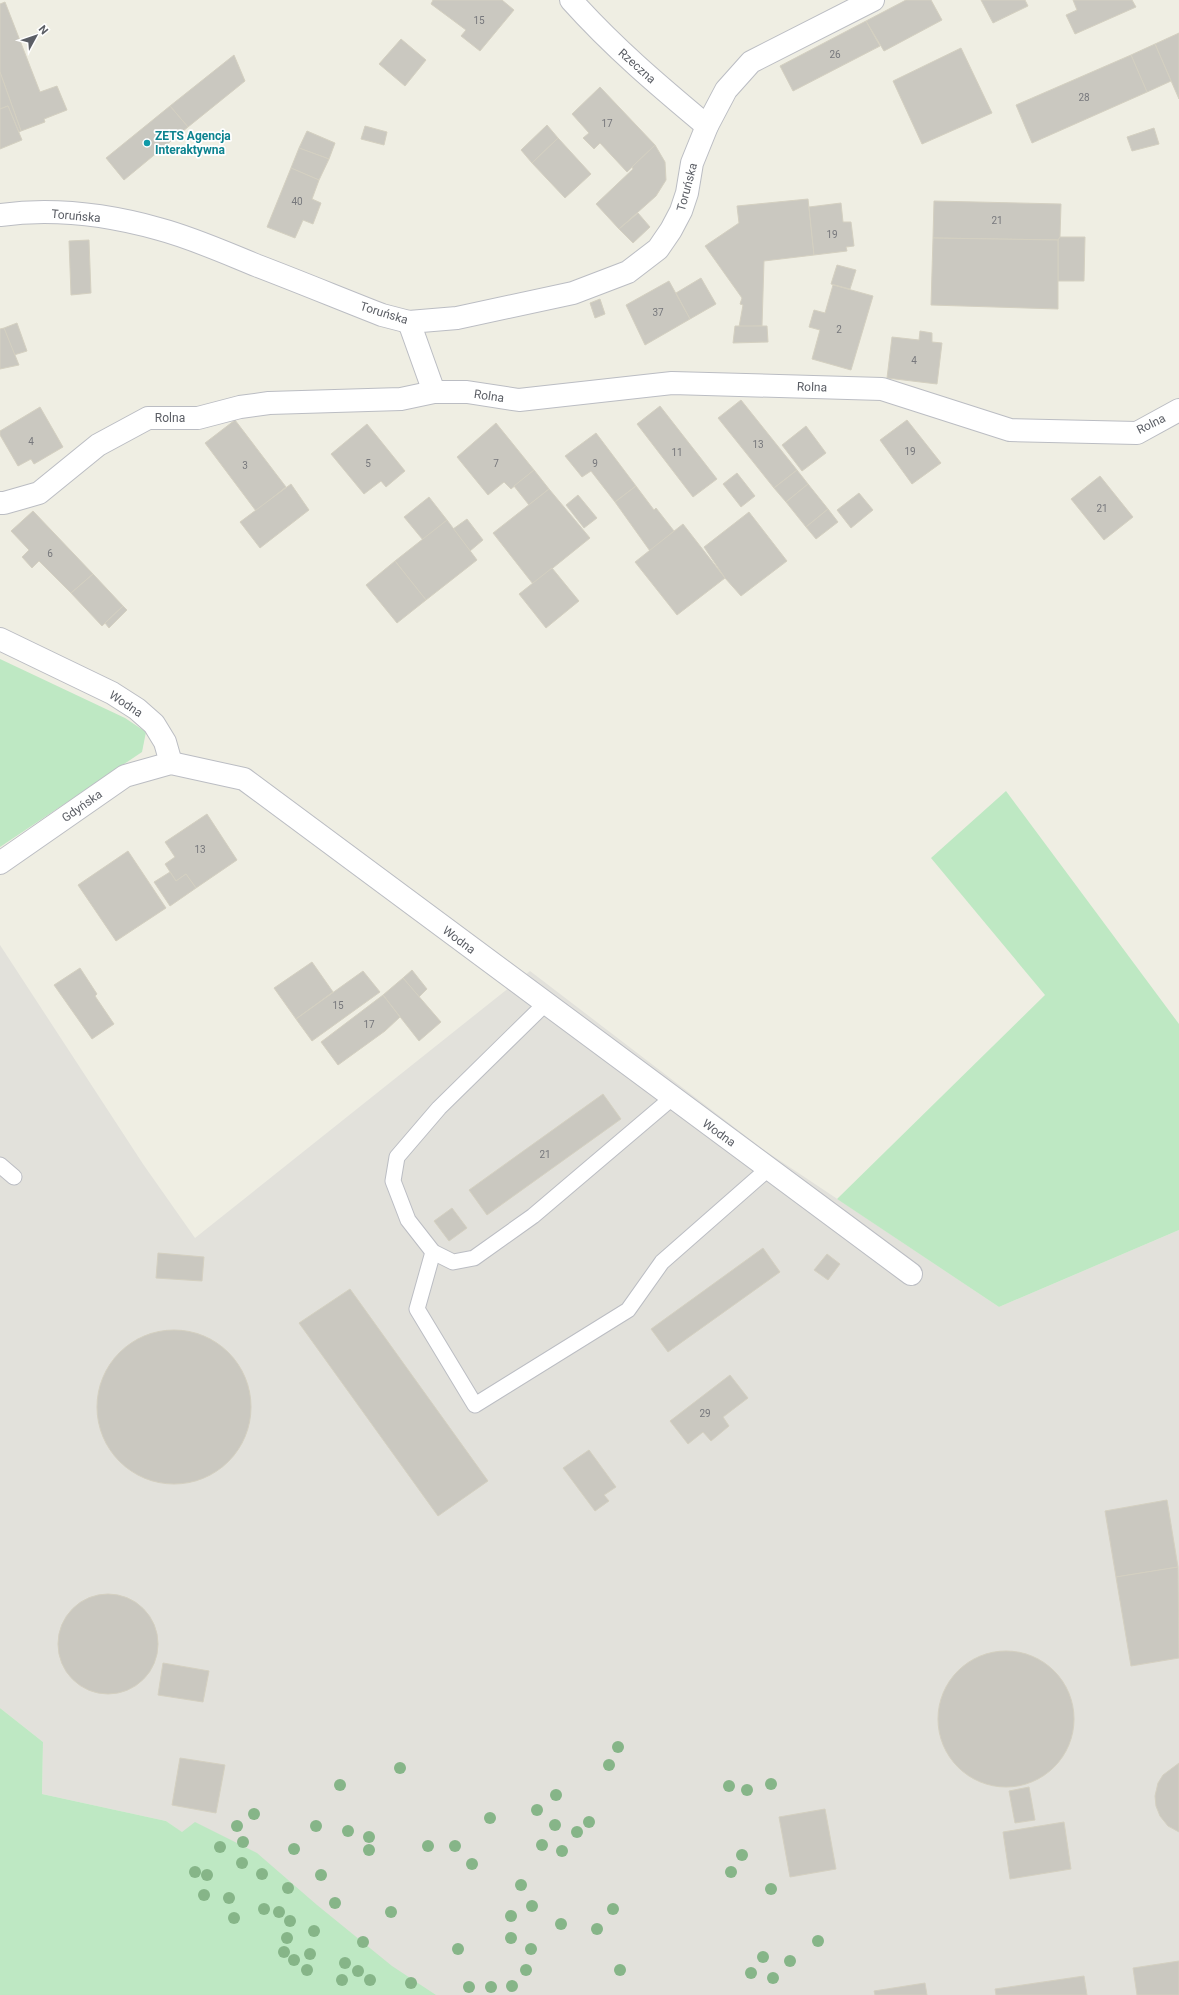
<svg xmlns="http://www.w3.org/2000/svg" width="1179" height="1995" font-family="Roboto,sans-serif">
	<rect width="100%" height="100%" fill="#efeee3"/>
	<!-- industrial -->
	<polygon fill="#e2e1db" points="0,945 143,1164 195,1238 530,971 764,1150 999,1307 1179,1230 1179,1995 409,1995 166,1821 42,1794 43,1742 0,1708"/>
	<!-- green -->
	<g fill="#bee8c3">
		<polygon points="0,659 125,718 146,732 142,752 0,847"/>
		<polygon points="1006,791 1179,1024 1179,1230 999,1307 837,1199 1045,995 931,858"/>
		<polygon points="0,1708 43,1742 42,1794 166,1821 182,1832 195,1822 257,1853 317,1905 392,1966 436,1995 0,1995"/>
	</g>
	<!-- building -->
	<g fill="#cac8c0" stroke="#d4d0c1">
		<polygon points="433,0 502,0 514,10 480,51 461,36 466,30 431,4"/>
		<polygon points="906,0 931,0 942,20 884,51 866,21"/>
		<polygon points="981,0 1025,0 1028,6 993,23"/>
		<polygon points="1073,0 1132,0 1136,7 1075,34 1066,15 1077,10"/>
		<polygon points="5,2 40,92 57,86 67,110 44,119 45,122 21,131 0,72 0,4"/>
		<polygon points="866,21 880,46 793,91 780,66"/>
		<polygon points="1179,33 1179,99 1155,44"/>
		<polygon points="401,39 426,60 405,86 379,64"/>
		<polygon points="1155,44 1171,81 1147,92 1131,55"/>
		<polygon points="961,48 992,113 922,144 893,81"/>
		<polygon points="234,55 245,81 188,127 170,106"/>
		<polygon points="1131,55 1147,92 1032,143 1016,105"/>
		<polygon points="0,72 21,131 19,132 8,106 0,109"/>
		<polygon points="600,87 655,145 627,172 600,143 594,149 583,138 589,133 572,114"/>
		<polygon points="8,106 22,140 0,149 0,109"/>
		<polygon points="170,106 188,127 124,180 106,158"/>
		<polygon points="547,125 558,138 532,163 521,150"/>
		<polygon points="365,126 387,132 384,145 361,139"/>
		<polygon points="1154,128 1159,144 1132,151 1127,137"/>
		<polygon points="307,131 335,143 329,159 299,148"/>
		<polygon points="558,138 591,174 565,198 532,163"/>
		<polygon points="655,145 665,162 666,180 656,196 619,229 596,204 633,169 632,167"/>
		<polygon points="299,148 329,159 319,180 291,168"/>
		<polygon points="291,168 319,180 312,199 321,203 313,224 303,220 295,238 267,227"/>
		<polygon points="808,199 814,255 764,261 762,326 739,327 743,305 740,304 742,298 705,246 739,223 737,206"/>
		<polygon points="934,201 1061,204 1060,237 1058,240 933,238"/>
		<polygon points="841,203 843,222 851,222 854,246 846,247 847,251 814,255 809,207"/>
		<polygon points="638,213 650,227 633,243 619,229"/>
		<polygon points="1060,237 1085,237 1084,281 1058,281 1058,240"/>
		<polygon points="933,238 1058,240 1058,309 931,305"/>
		<polygon points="89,240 91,293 71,295 69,241"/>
		<polygon points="837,265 856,270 850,289 831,284"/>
		<polygon points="701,278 716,304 690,319 676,293"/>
		<polygon points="669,281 690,319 645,345 626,305"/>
		<polygon points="833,285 873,296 851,370 812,359 820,330 809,327 814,310 825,313"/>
		<polygon points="600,299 605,314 595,318 590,303"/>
		<polygon points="17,323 27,351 14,355 4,328"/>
		<polygon points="735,326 767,326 768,342 733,343"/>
		<polygon points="4,328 19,365 0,369 0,329"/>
		<polygon points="920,331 932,333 932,342 942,343 937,384 887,378 892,337 919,340"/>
		<polygon points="741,400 797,470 774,488 718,418"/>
		<polygon points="660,406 717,479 693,497 637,424"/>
		<polygon points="40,407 63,447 34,464 31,459 18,466 0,435 0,431"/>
		<polygon points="235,420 286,487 256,511 205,443"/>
		<polygon points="907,420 941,463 912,484 880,440"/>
		<polygon points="496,423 534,470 511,489 504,482 488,495 457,457"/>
		<polygon points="367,424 405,471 386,487 381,481 364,494 331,454"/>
		<polygon points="806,426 826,453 802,471 782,445"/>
		<polygon points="596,433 636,486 615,502 591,471 582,477 565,456"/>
		<polygon points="534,470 549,489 529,505 514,486"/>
		<polygon points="797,470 808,484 786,502 774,488"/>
		<polygon points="737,473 755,496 741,507 723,484"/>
		<polygon points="1100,476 1133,517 1104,540 1071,499"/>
		<polygon points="291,484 309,510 260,548 240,522"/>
		<polygon points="808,484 828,509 806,527 786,502"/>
		<polygon points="636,486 654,510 656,508 674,531 650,551 615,502"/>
		<polygon points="549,489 590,538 533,584 493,533"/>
		<polygon points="859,493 873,510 851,528 837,510"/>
		<polygon points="578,495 597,518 584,528 566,505"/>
		<polygon points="429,497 447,520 423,540 404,517"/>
		<polygon points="828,509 838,522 816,539 806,527"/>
		<polygon points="33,511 93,574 71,593 39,561 32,568 22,557 29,550 11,531"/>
		<polygon points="749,512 787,561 741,596 725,578 704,547"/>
		<polygon points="467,519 483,540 470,551 453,529"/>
		<polygon points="447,520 477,560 426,600 395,561"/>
		<polygon points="683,524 725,578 677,615 635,562"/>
		<polygon points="395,561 426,600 397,623 366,585"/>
		<polygon points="552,568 579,601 546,628 519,594"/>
		<polygon points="93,574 123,606 102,626 71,593"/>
		<polygon points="123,606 127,610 109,628 105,623"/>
		<polygon points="207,814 237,860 196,888 186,874 176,881 165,864 175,857 165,842"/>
		<polygon points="128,851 166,908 116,941 78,885"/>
		<polygon points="170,872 176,881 186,874 196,888 170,906 154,882"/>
		<polygon points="312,962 333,992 296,1019 274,988"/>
		<polygon points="80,968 97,994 95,996 114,1024 92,1039 54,985"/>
		<polygon points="412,970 427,989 419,997 403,978"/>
		<polygon points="363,971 380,992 312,1041 296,1019"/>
		<polygon points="403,978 441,1022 419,1041 383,995"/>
		<polygon points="383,995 400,1017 385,1031 338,1065 321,1042"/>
		<polygon points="603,1094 621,1119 487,1215 469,1190"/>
		<polygon points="452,1208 467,1228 449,1241 434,1221"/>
		<polygon points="763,1248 780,1272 668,1352 651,1329"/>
		<polygon points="158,1253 204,1257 202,1281 156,1278"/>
		<polygon points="827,1254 840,1264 828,1280 814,1270"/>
		<polygon points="350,1289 488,1481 438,1516 299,1323"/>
		<circle cx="174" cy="1407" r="77"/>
		<polygon points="730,1375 748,1398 723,1417 729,1426 711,1441 703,1432 688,1444 670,1421"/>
		<polygon points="589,1450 616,1487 604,1495 609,1501 595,1511 563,1468"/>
		<polygon points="1167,1500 1178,1567 1116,1577 1105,1511"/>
		<polygon points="1178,1567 1179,1658 1131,1666 1116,1577"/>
		<circle cx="108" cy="1644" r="50"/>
		<circle cx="1006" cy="1719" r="68"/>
		<polygon points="163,1663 209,1671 203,1702 158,1695"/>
		<polygon points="180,1758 225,1765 216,1813 172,1805"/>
		<polygon points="1179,1763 1179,1832 1168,1826 1160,1816 1156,1806 1155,1796 1158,1783 1163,1775"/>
		<polygon points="1029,1787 1035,1820 1015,1823 1009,1791"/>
		<polygon points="825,1809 836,1869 790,1877 779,1817"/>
		<polygon points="1064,1822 1071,1869 1010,1879 1003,1832"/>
		<polygon points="1179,1961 1179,1995 1137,1995 1133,1968"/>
		<polygon points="1084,1976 1087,1995 996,1995 995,1989"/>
		<polygon points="925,1983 927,1995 875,1995 874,1991"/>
	</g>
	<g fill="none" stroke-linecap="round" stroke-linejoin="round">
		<!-- lane casing -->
		<g stroke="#bbbdc3" stroke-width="17">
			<g id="lane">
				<polyline points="545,1004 439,1108 397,1157 393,1181 408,1220 433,1252 453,1262 474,1258 533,1216 672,1098"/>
				<polyline points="0,1165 14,1177"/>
				<polyline points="433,1252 417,1309 475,1405 628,1310 662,1262 768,1169"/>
			</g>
		</g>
		<!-- street casing -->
		<g stroke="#bbbdc3" stroke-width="24">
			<g id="street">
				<path d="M571,0C613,47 659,86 707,126"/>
				<path d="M0,215C52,208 109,215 159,229C193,238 226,253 258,266C300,282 341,299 382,315L409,322L457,318L573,293L628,272L658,249L671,230L681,211L687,193L692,163L707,126L726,90L751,62L873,0"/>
				<polyline points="409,322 434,392 467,392 519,400 672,383 882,389 1010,430 1137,433 1179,410"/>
				<polyline points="0,503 4,503 39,493 98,445 148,418 198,418 240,407 269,403 401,399 434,392"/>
				<polyline points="0,639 112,693 137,709 154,724 165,742 171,763"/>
				<polyline points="0,863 125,776 171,763 244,779 911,1274"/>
			</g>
		</g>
		<!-- lane -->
		<use href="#lane" stroke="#fff" stroke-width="15"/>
		<!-- street -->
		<use href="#street" stroke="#fff" stroke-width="22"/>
	</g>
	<!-- trees -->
	<g fill="#86b588">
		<circle cx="618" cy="1747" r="6"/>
		<circle cx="609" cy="1765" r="6"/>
		<circle cx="400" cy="1768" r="6"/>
		<circle cx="771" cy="1784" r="6"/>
		<circle cx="340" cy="1785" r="6"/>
		<circle cx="729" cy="1786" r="6"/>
		<circle cx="747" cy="1790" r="6"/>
		<circle cx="556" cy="1795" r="6"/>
		<circle cx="537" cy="1810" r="6"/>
		<circle cx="254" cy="1814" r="6"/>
		<circle cx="490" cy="1818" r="6"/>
		<circle cx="589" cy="1822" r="6"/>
		<circle cx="555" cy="1825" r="6"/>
		<circle cx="237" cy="1826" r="6"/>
		<circle cx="316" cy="1826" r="6"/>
		<circle cx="348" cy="1831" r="6"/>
		<circle cx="577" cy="1832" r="6"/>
		<circle cx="369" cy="1837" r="6"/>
		<circle cx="243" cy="1842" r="6"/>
		<circle cx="542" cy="1845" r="6"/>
		<circle cx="428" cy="1846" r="6"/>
		<circle cx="455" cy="1846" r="6"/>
		<circle cx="220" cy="1847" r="6"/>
		<circle cx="294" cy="1849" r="6"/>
		<circle cx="369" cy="1850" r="6"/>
		<circle cx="562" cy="1851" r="6"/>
		<circle cx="742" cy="1855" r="6"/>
		<circle cx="242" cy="1863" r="6"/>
		<circle cx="472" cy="1864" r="6"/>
		<circle cx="195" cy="1872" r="6"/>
		<circle cx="731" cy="1872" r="6"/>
		<circle cx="262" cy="1874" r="6"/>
		<circle cx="207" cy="1875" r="6"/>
		<circle cx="321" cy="1875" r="6"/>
		<circle cx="521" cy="1885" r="6"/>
		<circle cx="288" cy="1888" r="6"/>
		<circle cx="771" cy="1889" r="6"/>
		<circle cx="204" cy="1895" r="6"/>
		<circle cx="229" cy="1898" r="6"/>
		<circle cx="335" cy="1903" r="6"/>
		<circle cx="532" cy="1906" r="6"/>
		<circle cx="264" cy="1909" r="6"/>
		<circle cx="613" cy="1909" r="6"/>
		<circle cx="279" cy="1912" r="6"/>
		<circle cx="391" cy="1912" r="6"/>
		<circle cx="511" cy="1916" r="6"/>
		<circle cx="234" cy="1918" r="6"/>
		<circle cx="290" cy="1921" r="6"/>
		<circle cx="561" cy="1924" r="6"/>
		<circle cx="597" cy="1929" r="6"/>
		<circle cx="314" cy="1931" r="6"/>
		<circle cx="287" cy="1938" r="6"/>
		<circle cx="511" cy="1938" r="6"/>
		<circle cx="818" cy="1941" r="6"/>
		<circle cx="363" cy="1942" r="6"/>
		<circle cx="458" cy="1949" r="6"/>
		<circle cx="531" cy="1949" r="6"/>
		<circle cx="284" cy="1952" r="6"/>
		<circle cx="310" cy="1954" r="6"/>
		<circle cx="763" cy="1957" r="6"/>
		<circle cx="294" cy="1960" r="6"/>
		<circle cx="790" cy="1961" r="6"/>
		<circle cx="345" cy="1963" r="6"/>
		<circle cx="307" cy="1970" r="6"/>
		<circle cx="526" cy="1970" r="6"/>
		<circle cx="620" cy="1970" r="6"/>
		<circle cx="358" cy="1971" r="6"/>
		<circle cx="751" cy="1973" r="6"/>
		<circle cx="773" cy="1978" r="6"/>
		<circle cx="342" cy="1980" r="6"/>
		<circle cx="370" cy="1980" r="6"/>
		<circle cx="411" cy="1983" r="6"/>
		<circle cx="512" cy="1986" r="6"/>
		<circle cx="469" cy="1987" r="6"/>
		<circle cx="491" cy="1987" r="6"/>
	</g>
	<!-- markers -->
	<circle fill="#0f9aa8" stroke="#fff" stroke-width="1.5" cx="147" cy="143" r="4"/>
	<g text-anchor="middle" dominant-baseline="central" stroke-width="3.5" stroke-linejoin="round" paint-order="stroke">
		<!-- number labels -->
		<g font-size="10" fill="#77787c">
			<text x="479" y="20">15</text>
			<text x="835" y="54">26</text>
			<text x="1084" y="97">28</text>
			<text x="607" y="123">17</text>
			<text x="297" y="201">40</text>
			<text x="997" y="220">21</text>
			<text x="832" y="234">19</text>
			<text x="658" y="312">37</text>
			<text x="839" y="329">2</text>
			<text x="914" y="360">4</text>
			<text x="31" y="441">4</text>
			<text x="758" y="444">13</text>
			<text x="910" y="451">19</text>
			<text x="677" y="452">11</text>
			<text x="368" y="463">5</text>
			<text x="496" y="463">7</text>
			<text x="595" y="463">9</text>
			<text x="245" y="465">3</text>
			<text x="1102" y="508">21</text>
			<text x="50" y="553">6</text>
			<text x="200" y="849">13</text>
			<text x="338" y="1005">15</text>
			<text x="369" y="1024">17</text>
			<text x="545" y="1154">21</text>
			<text x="705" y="1413">29</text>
		</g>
		<!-- street labels -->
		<g font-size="12" fill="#5b5e65" stroke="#fff">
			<text transform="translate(637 66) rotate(42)">Rzeczna</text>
			<text transform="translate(687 187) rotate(-75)">Toruńska</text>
			<text transform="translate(76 216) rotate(5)">Toruńska</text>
			<text transform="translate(384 313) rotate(17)">Toruńska</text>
			<text transform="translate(812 387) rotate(2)">Rolna</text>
			<text transform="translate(489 396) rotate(8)">Rolna</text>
			<text x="170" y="418">Rolna</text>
			<text transform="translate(1151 424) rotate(-26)">Rolna</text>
			<text transform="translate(126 704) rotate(34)">Wodna</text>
			<text transform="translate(82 806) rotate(-35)">Gdyńska</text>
			<text transform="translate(459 940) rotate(37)">Wodna</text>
			<text transform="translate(719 1133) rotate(36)">Wodna</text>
		</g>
		<!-- culture labels -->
		<g font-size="12" font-weight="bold" fill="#0d838f" stroke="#fff" text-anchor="start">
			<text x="155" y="136">ZETS Agencja<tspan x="155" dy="14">Interaktywna</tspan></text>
		</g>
	</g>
	<!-- north arrow -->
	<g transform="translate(36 36) rotate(50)" stroke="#ffffff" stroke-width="3" paint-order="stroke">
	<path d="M0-3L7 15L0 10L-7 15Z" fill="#5b5e65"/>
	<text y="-6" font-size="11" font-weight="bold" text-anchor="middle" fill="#5b5e65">N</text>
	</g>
</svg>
